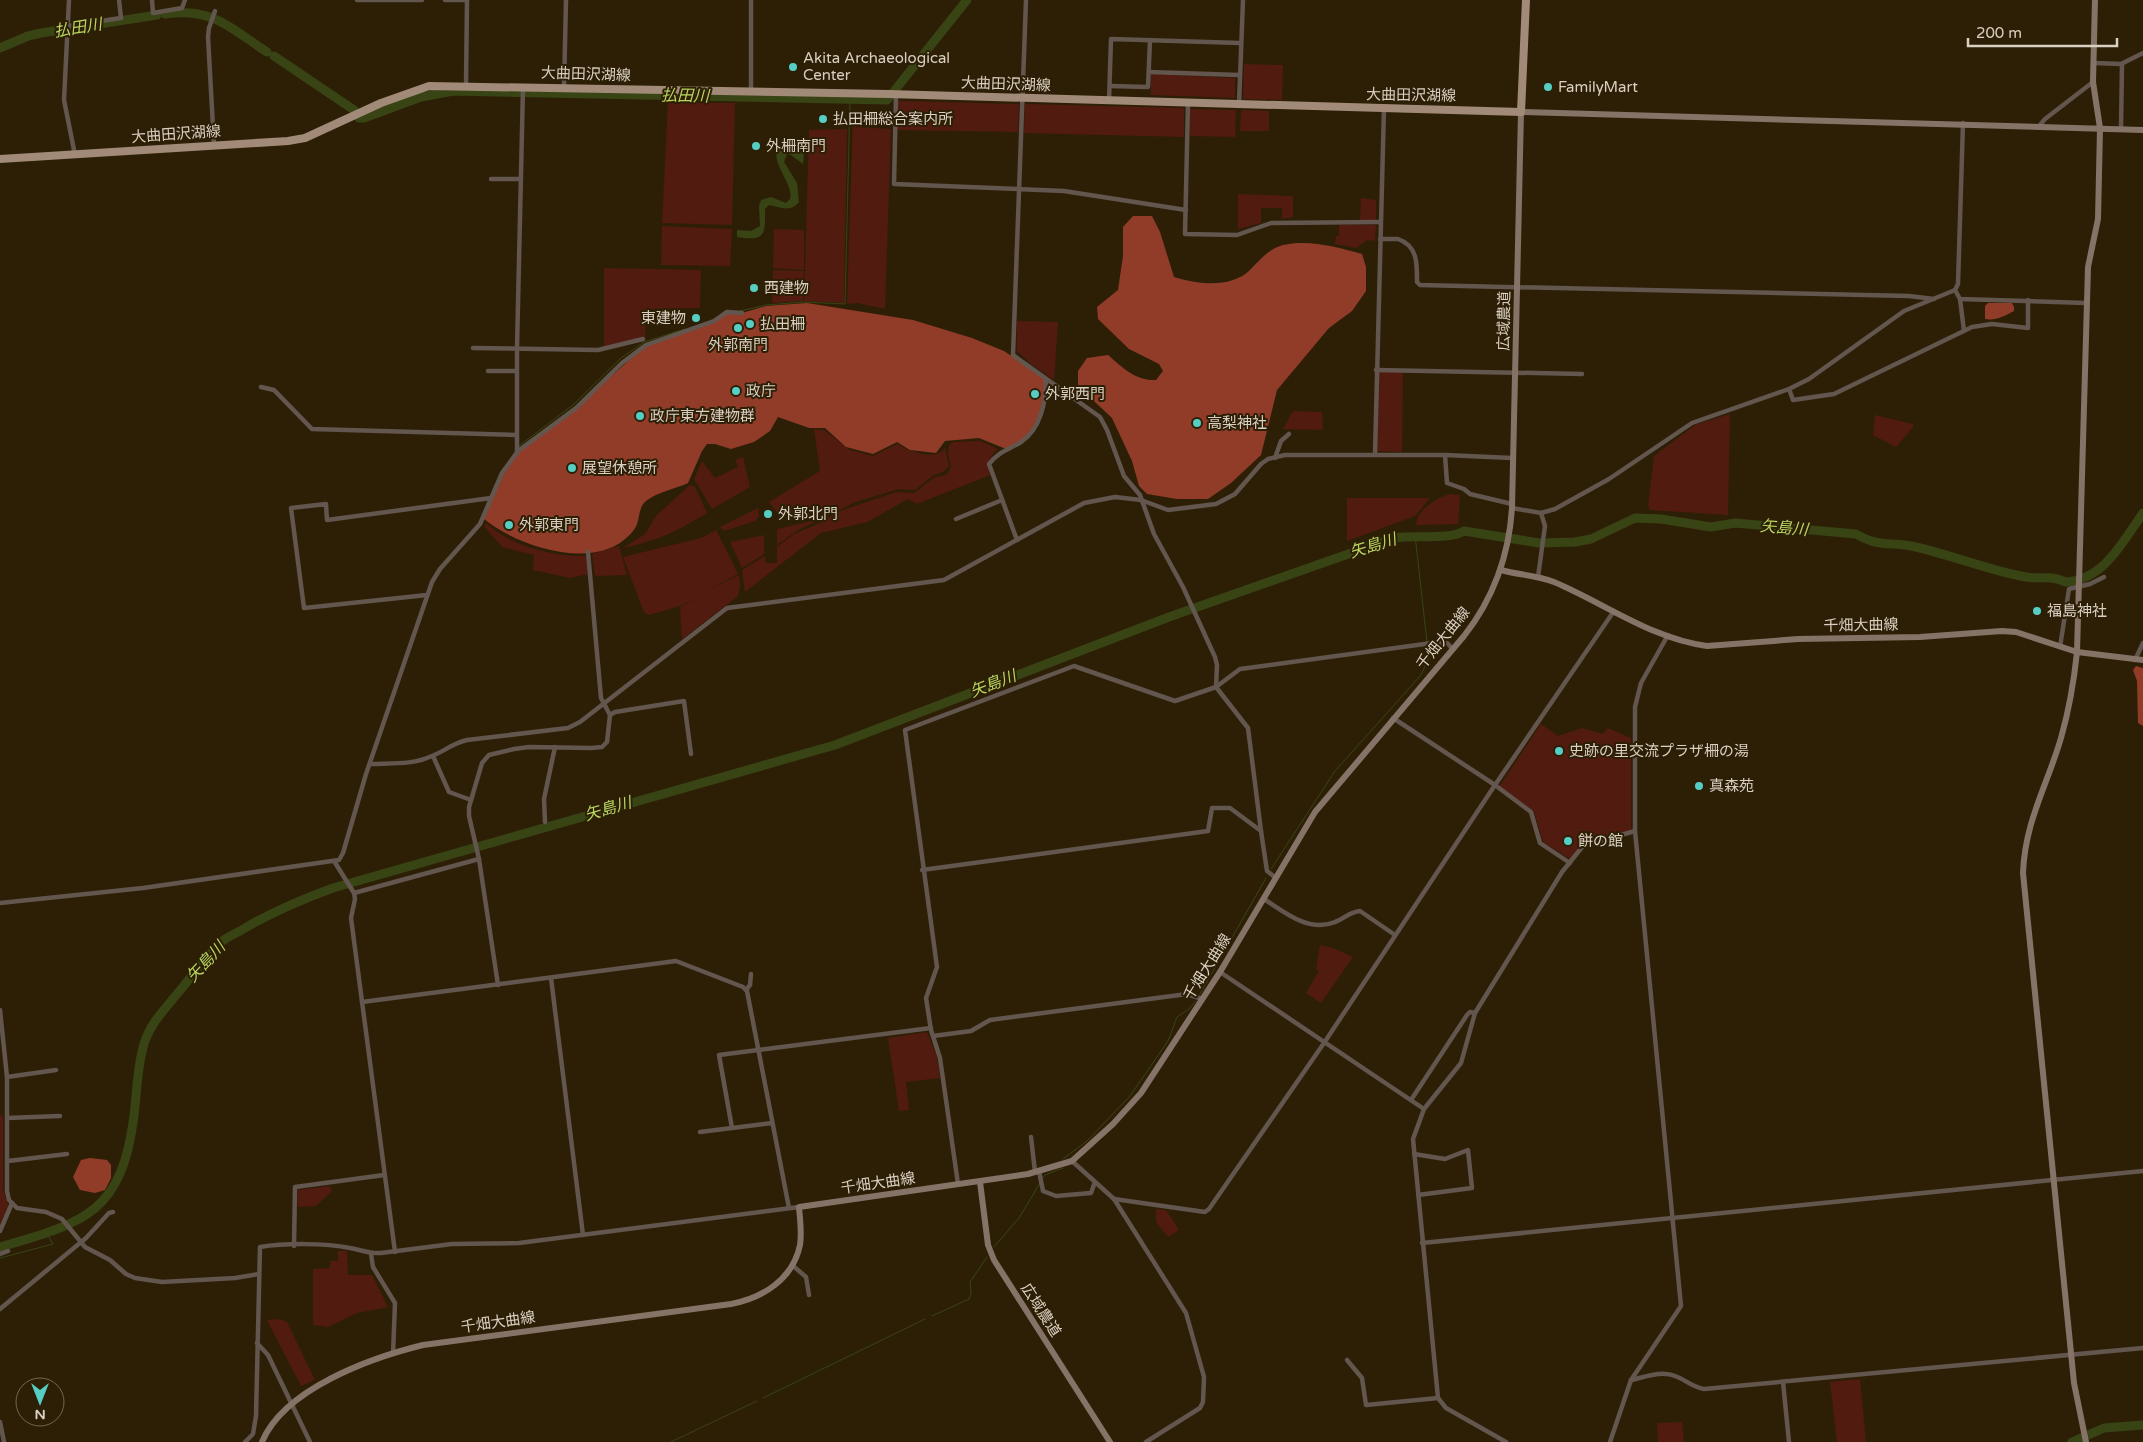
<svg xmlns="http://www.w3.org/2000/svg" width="2143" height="1442" font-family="'Varela Round','Noto Sans JP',sans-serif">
	<rect width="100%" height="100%" fill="#2d1f06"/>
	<!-- green -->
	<g fill="#511b0f">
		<polygon points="1244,64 1283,65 1282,100 1243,99"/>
		<polygon points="1151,74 1235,78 1235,98 1151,95"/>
		<polygon points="898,101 1019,104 1018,132 897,130"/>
		<polygon points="668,102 735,103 732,225 662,223"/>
		<polygon points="1025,104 1184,108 1184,137 1024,133"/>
		<polygon points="1190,109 1236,110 1235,137 1190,136"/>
		<polygon points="1241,110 1269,111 1269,131 1240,131"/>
		<polygon points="853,117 856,117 856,127 891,129 885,309 857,303 847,304"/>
		<polygon points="847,129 844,303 804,301 809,130"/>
		<polygon points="1238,194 1293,196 1293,217 1282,219 1282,208 1261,208 1261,223 1238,229"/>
		<polygon points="1361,198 1376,200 1376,220 1360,220"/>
		<polygon points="1339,225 1376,225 1375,241 1367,240 1356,248 1335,244 1336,236 1339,236"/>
		<polygon points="662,226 732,229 730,266 661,265"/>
		<polygon points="774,229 804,230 804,270 773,268"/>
		<polygon points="604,268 701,270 700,308 646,309 645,337 604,347"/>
		<polygon points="773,270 804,271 803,301 772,303"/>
		<polygon points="1017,321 1058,322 1054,380 1031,364 1017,351"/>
		<polygon points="1378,371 1403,372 1402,452 1377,451"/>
		<polygon points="1293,411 1322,412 1323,430 1283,429"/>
		<polygon points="1730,414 1728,515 1650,510 1648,505 1654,456 1695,425"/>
		<polygon points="1875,415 1913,424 1913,427 1896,447 1873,435"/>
		<path d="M814,429L824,430L850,450L873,456L897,444C909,451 934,462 945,448L949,466L943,472L934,475L915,490L899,489L855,502L817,522L816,519H809L808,514L783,516L778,514L769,502L820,471Z"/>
		<path d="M980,441L998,449C988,458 988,462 990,475L917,504L908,499L867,522L821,533L745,592L742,570L765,556L766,563H777V547L794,534L822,522L840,511L896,492L914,493L935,477L946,475L951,468L948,452L949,445L953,442Z"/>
		<polygon points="743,457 750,487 712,509 694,479 702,461 715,478 738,467 735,460"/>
		<path d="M690,485L695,487L707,513C676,532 659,540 623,548L645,534L656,516Z"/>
		<path d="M1449,494L1460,495L1458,524L1416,525C1417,509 1435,500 1449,494Z"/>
		<polygon points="1347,498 1430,498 1415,516 1347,541"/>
		<polygon points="758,508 759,516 755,521 724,531 720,527"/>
		<polygon points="815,520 815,522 798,530 777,545 777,529"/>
		<path d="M486,523C511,546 553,557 586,556L588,574L570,578L533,570L534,555L502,547L484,526Z"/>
		<polygon points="716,530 738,574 710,589 739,575 740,586 738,596 682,639 680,607 697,598 680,606 649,615 644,612 623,557 701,538"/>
		<polygon points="764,535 764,554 742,568 730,542"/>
		<polygon points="619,546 627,575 595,576 592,554"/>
		<polygon points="1541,724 1558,736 1582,728 1603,734 1608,728 1631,738 1631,831 1583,844 1570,859 1543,842 1534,811 1499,787"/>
		<polygon points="1320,945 1333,948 1353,957 1321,1003 1306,993 1319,971 1316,970"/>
		<polygon points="927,1032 937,1057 940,1078 906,1082 909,1110 899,1111 888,1038"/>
		<polygon points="0,1114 3,1117 3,1188 8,1206 0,1224"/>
		<polygon points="330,1186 332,1191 316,1206 298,1207 298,1190"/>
		<polygon points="1156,1209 1166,1210 1179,1230 1168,1237 1156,1222"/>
		<polygon points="338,1251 347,1251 348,1275 372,1275 388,1307 357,1313 328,1327 313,1325 313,1269 330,1268 330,1261 338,1261"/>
		<polygon points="279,1319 287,1322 315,1380 301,1386 267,1320"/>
		<polygon points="1860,1379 1866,1442 1837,1442 1830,1382"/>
		<polygon points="1682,1422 1684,1442 1658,1442 1657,1423"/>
	</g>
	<!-- forest -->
	<g fill="#913c29">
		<path d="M1133,216H1152L1160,232L1174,277C1198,284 1230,289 1250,270C1260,260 1268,249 1283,245C1308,239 1338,247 1362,254L1366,267V291L1352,311L1329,328L1277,390L1261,455L1231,483L1208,499H1177L1147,494L1139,486L1132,461L1112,418L1078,386V371L1087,358L1108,355C1123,368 1136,381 1156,380L1163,371L1159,364L1129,349L1098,319L1097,307L1118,290L1123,256V227Z"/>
		<path d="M807,303L913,320L972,338L1004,351L1046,379L1040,416L1026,438L1006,449L979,438L945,441L936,453L910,450L897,442L873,454L846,447L825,428H809L778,417L770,431L754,442L731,449L715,444H707L702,451L688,483C675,489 657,492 646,501C637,508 641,522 633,531C599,574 518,547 484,519L495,487L518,451L576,408L646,345L714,321L727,312L742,313L766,306Z"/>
		<path d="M1988,303H2012L2014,307V311C2005,316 1995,321 1985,319V306Z"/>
		<polygon points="2136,666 2143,668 2143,726 2138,723 2137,681 2133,670"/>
		<polygon points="90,1158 107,1160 111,1165 111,1178 105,1190 95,1193 80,1190 73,1177 81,1160"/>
	</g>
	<!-- water -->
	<path fill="#394414" d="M786,145L804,152L803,164L791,155L787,154L784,162L797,183L799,202C790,213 781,207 769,205L765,209C765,233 767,242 737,237V230L751,231L760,226L759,206L761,200L771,197L786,203L790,199C796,184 760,153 786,145Z"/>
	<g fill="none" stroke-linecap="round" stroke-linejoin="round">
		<!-- stream -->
		<g stroke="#394414" stroke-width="1">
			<polyline points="740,311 766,305 804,302 845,304 850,99"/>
			<polyline points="717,317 726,310"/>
			<polyline points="519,446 574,404 620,359 644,342 685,329"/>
			<polyline points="1415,535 1427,642"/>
			<polyline points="1271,869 1335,771 1421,675 1429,657 1428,646"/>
			<polyline points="1200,994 1266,878"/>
			<polyline points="1063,1159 1087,1141 1130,1096 1168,1041 1177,1017 1189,1009 1196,1001"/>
			<polyline points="1042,1179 1045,1175 1063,1168"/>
			<polyline points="994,1247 1019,1218 1040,1183"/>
			<polyline points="0,1258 53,1244 47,1234"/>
			<polyline points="932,1316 969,1299 971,1293 970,1282 987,1257"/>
			<polyline points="763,1398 925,1319"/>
			<polyline points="671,1442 757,1401"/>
		</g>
		<!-- river -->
		<g stroke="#394414" stroke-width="9">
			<path d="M165,14C213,7 230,28 267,52"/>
			<polyline points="0,48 28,36 41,33 157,15"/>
			<polyline points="274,56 354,110"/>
			<polyline points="359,118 364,118 421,97 453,91 887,100 967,0"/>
			<path d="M0,1247C87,1222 122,1212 134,1115C137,1092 137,1067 144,1044C150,1024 164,1010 177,994C191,978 205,957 221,942C226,938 234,934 240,931C270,913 300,900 333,888L835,745L1169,617L1394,538C1413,535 1450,540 1464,531L1539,543L1575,542L1591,539L1635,518L1661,519L1711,527L1735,523L1856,534C1878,547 1889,542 1911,546C1950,554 1986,570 2026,577C2043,580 2047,574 2066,582C2105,579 2123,541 2143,513"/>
			<polyline points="2072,1442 2104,1428 2143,1425"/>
		</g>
		<!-- street -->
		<g stroke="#62564e" stroke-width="4.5">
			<polyline points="69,0 64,100 75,155"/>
			<polyline points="152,0 153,13 182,8 185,0"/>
			<polyline points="357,0 422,0"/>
			<polyline points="445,0 467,0"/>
			<polyline points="1026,0 1013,355 1100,417 1107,430 1124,476 1140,495 1154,534 1183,587 1215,657 1217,665 1216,687 1248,728 1261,831"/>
			<polyline points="68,26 121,18 119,0"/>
			<polyline points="2094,63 2121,64 2143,53"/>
			<polyline points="1149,72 1239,75"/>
			<polyline points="466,85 467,0"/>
			<polyline points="1110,86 1148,87 1150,40"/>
			<polyline points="564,88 566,0"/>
			<polyline points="751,92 751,0"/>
			<polyline points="896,95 894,184 1064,191 1186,210"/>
			<polyline points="1109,101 1111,39 1240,43"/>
			<polyline points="1188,103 1185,234 1237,235 1271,223 1379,222"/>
			<polyline points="1239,104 1243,0"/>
			<polyline points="2040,125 2045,119 2093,82"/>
			<polyline points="2121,129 2122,64"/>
			<polyline points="214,145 208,37 209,28 215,11"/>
			<polyline points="491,179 521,179"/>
			<path d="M1380,239H1398C1418,246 1417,264 1417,282L1420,285L1909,296L1934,299"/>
			<polyline points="1955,290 1960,299 2086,303"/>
			<polyline points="1960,299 1964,331"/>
			<polyline points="473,348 598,350 643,339"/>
			<polyline points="1376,370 1582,374"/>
			<polyline points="488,371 516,371"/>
			<polyline points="261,387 274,390 312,429 516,435"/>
			<polyline points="1789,389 1793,400 1834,394 1972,327 1992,324 2028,328 2028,300"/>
			<polyline points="517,453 517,348 523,87"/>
			<polyline points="1375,454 1384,108"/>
			<polyline points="1445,455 1447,483 1464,489 1470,494 1512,504"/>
			<polyline points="1275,458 1281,441 1289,434"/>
			<polyline points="1512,508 1541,513 1555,509 1609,479 1692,423 1789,389 1809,379 1904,311 1955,290 1958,284 1963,123"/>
			<polyline points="956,519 1002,500"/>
			<path d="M1017,540L989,464C998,452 1010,449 1021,442C1041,429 1046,401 1046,379"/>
			<polyline points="1538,577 1545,526 1541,513"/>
			<polyline points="427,595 304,608 291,508 326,504 327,520 491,498"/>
			<polyline points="2060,647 2069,589 2090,584 2104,577"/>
			<polyline points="2135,660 2143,643"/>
			<polyline points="610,715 615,712 684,701 691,754"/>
			<polyline points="433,756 449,792 471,800"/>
			<path d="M371,764C391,763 413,765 432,756C445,751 453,743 467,740L568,728L580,722L727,608L944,580L1084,503L1115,497L1141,500L1168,510L1216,504L1235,494L1261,464L1268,459L1285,455H1445L1512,458"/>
			<polyline points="545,822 544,799 555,747"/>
			<polyline points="334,861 354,893 355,899 351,918 395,1252"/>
			<polyline points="1570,863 1540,843 1531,812 1495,785 1614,611"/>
			<polyline points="922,870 1208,831 1212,808 1230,808 1261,831 1267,871 1276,878"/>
			<polyline points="354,893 479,859"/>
			<path d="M1264,899C1284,912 1309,933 1335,922C1344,919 1349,912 1360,911L1395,935"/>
			<polyline points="0,903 143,888 339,860 343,853 366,774 432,582 440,569 480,524 502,473 518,451 576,408 622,363 646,345 714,321 727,312 742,313"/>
			<polyline points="1220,972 1424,1109"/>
			<polyline points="551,978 583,1235"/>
			<polyline points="498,985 479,859 469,816 469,807 482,763 489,755 514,749 529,747 591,748 602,747 607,742 610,715 601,698 588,552"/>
			<polyline points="746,990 750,985 751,974"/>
			<polyline points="362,1002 676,961 743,987 747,991 789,1208"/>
			<polyline points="0,1010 7,1077 7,1191 9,1200 17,1208 46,1212 62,1219 85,1247 110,1260 126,1274 135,1278 162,1282 235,1278 259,1274"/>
			<polyline points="933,1036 971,1031 990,1020 1187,994 1202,999"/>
			<polyline points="7,1077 56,1070"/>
			<polyline points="1411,1100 1467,1015 1470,1012 1475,1013"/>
			<polyline points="7,1118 60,1116"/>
			<polyline points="732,1128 719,1055 931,1028"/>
			<polyline points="700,1132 772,1123"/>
			<polyline points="1031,1137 1035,1172"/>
			<polyline points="1414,1154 1445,1159 1468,1150 1472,1188 1418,1195"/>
			<polyline points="8,1161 67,1154"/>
			<polyline points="1072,1161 1114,1199 1186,1313 1204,1377 1203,1402 1200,1408 1146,1442"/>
			<polyline points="1039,1171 1043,1191 1056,1196 1091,1193 1095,1182"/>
			<polyline points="958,1184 940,1058 931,1030 926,998 937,967 905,730 1074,666 1175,701 1216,687 1240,669 1432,643 1447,643 1453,649"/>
			<polyline points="1114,1199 1205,1212 1209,1209 1324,1043 1495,785 1393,718"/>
			<polyline points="0,1231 12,1203"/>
			<polyline points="1422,1243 2143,1171"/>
			<polyline points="294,1246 295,1187 384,1175"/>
			<polyline points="0,1254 8,1251"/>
			<polyline points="371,1254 373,1267 395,1303 393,1354"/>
			<polyline points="792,1265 806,1277 809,1295"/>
			<polyline points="0,1309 86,1238 109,1213 113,1212"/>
			<polyline points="257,1343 268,1355 310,1442"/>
			<polyline points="1347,1360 1362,1378 1366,1405 1438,1398"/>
			<path d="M1631,1380C1645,1377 1662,1370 1675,1376C1686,1380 1692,1387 1704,1389L2143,1348"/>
			<polyline points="1783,1382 1789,1442"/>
			<polyline points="0,1422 4,1442"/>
			<path d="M245,1442L253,1434L256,1416L260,1247C285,1243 325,1243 350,1248C362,1250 369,1254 381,1253L452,1244L519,1243L799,1207"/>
			<polyline points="1506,1442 1446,1408 1438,1398 1413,1139 1424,1109 1461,1063 1475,1013 1562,872 1583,846 1635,831"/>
			<polyline points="1610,1442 1631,1380 1681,1306 1635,831 1635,707 1641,683 1668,635"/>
		</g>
		<!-- secondary -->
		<g stroke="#867367" stroke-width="6">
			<path d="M1501,570C1518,575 1537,575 1554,582C1604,603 1652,639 1707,646L1798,639L1920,637L2002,631L2016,632L2077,652L2143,660"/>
			<polyline points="980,1182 988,1245 994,1260 1110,1442"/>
			<path d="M262,1442C284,1389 370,1358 423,1345L731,1304C763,1298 793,1279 800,1245C802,1233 800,1219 799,1207L1028,1174L1072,1161L1113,1124L1141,1093L1220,972L1315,812L1464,636C1493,599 1509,555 1512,508L1521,112L2143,130"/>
			<path d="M2086,1442L2074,1383L2023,873C2025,821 2047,786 2061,738C2069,710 2074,681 2077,652L2088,267L2098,219L2100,128L2093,82L2095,0"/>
		</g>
		<!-- primary -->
		<polyline stroke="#a28a79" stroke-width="8" points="0,159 288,141 305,138 381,103 429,86 889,94 1521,112 1526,0"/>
	</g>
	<!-- markers -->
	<g fill="#56cec3" stroke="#2d1f06" stroke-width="2">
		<circle cx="793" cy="67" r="5"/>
		<circle cx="1548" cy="87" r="5"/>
		<circle cx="823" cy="119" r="5"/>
		<circle cx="756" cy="146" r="5"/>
		<circle cx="754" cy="288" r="5"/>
		<circle cx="696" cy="318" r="5"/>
		<circle cx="750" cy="324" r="5"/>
		<circle cx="738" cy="328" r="5"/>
		<circle cx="736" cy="391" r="5"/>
		<circle cx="1035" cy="394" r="5"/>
		<circle cx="640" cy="416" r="5"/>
		<circle cx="1197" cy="423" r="5"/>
		<circle cx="572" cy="468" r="5"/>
		<circle cx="768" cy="514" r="5"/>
		<circle cx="509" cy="525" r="5"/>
		<circle cx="2037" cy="611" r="5"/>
		<circle cx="1559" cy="751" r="5"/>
		<circle cx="1699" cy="786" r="5"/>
		<circle cx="1568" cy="841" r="5"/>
	</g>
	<g text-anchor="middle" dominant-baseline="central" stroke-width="4" stroke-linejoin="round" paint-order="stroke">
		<!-- poi labels -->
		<g font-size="15" fill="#dad0c2" stroke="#2d1f06" text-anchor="start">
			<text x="803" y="58">Akita Archaeological<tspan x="803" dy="17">Center</tspan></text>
			<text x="1558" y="87">FamilyMart</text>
			<text x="833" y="119">払田柵総合案内所</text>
			<text x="766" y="146">外柵南門</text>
			<text x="764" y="288">西建物</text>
			<text x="686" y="318" text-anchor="end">東建物</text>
			<text x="760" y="324">払田柵</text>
			<text x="738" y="345" text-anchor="middle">外郭南門</text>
			<text x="746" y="391">政庁</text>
			<text x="1045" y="394">外郭西門</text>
			<text x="650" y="416">政庁東方建物群</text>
			<text x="1207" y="423">高梨神社</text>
			<text x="582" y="468">展望休憩所</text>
			<text x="778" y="514">外郭北門</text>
			<text x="519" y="525">外郭東門</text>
			<text x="2047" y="611">福島神社</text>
			<text x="1569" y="751">史跡の里交流プラザ柵の湯</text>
			<text x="1709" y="786">真森苑</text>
			<text x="1578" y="841">餅の館</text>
		</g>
		<!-- street labels -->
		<g font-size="15" fill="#dad0c2" stroke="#2d1f06">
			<text transform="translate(586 74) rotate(2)">大曲田沢湖線</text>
			<text transform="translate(1006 84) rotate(2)">大曲田沢湖線</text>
			<text transform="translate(1411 95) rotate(1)">大曲田沢湖線</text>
			<text transform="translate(176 134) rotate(-4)">大曲田沢湖線</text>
			<text transform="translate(1504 321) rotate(-89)">広域農道</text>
			<text transform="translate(1861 625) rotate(-1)">千畑大曲線</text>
			<text transform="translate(1443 638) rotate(-51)">千畑大曲線</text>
			<text transform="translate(1207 967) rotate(-58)">千畑大曲線</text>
			<text transform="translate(878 1183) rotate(-8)">千畑大曲線</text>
			<text transform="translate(1041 1310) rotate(57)">広域農道</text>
			<text transform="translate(498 1322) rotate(-8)">千畑大曲線</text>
		</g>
		<!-- water labels -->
		<g font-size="16" font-style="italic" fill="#bad760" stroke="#2d1f06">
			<text transform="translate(78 28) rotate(-9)">払田川</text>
			<text transform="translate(685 96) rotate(1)">払田川</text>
			<text transform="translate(1784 528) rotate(5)">矢島川</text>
			<text transform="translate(1373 546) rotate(-17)">矢島川</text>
			<text transform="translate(993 684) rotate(-21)">矢島川</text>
			<text transform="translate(608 809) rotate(-16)">矢島川</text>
			<text transform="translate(206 962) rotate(-47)">矢島川</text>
		</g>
	</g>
	<!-- north arrow -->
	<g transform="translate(40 1402) rotate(180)"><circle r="24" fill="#2d1f06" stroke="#726651"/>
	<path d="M0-4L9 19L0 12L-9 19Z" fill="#56cec3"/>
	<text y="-8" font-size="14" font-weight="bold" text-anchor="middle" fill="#dad0c2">N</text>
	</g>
	<!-- scale -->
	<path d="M1968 38v8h149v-8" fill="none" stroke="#dad0c2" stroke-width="2.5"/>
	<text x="1976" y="38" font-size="15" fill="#dad0c2" stroke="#2d1f06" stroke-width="4" paint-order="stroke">200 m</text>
</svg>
